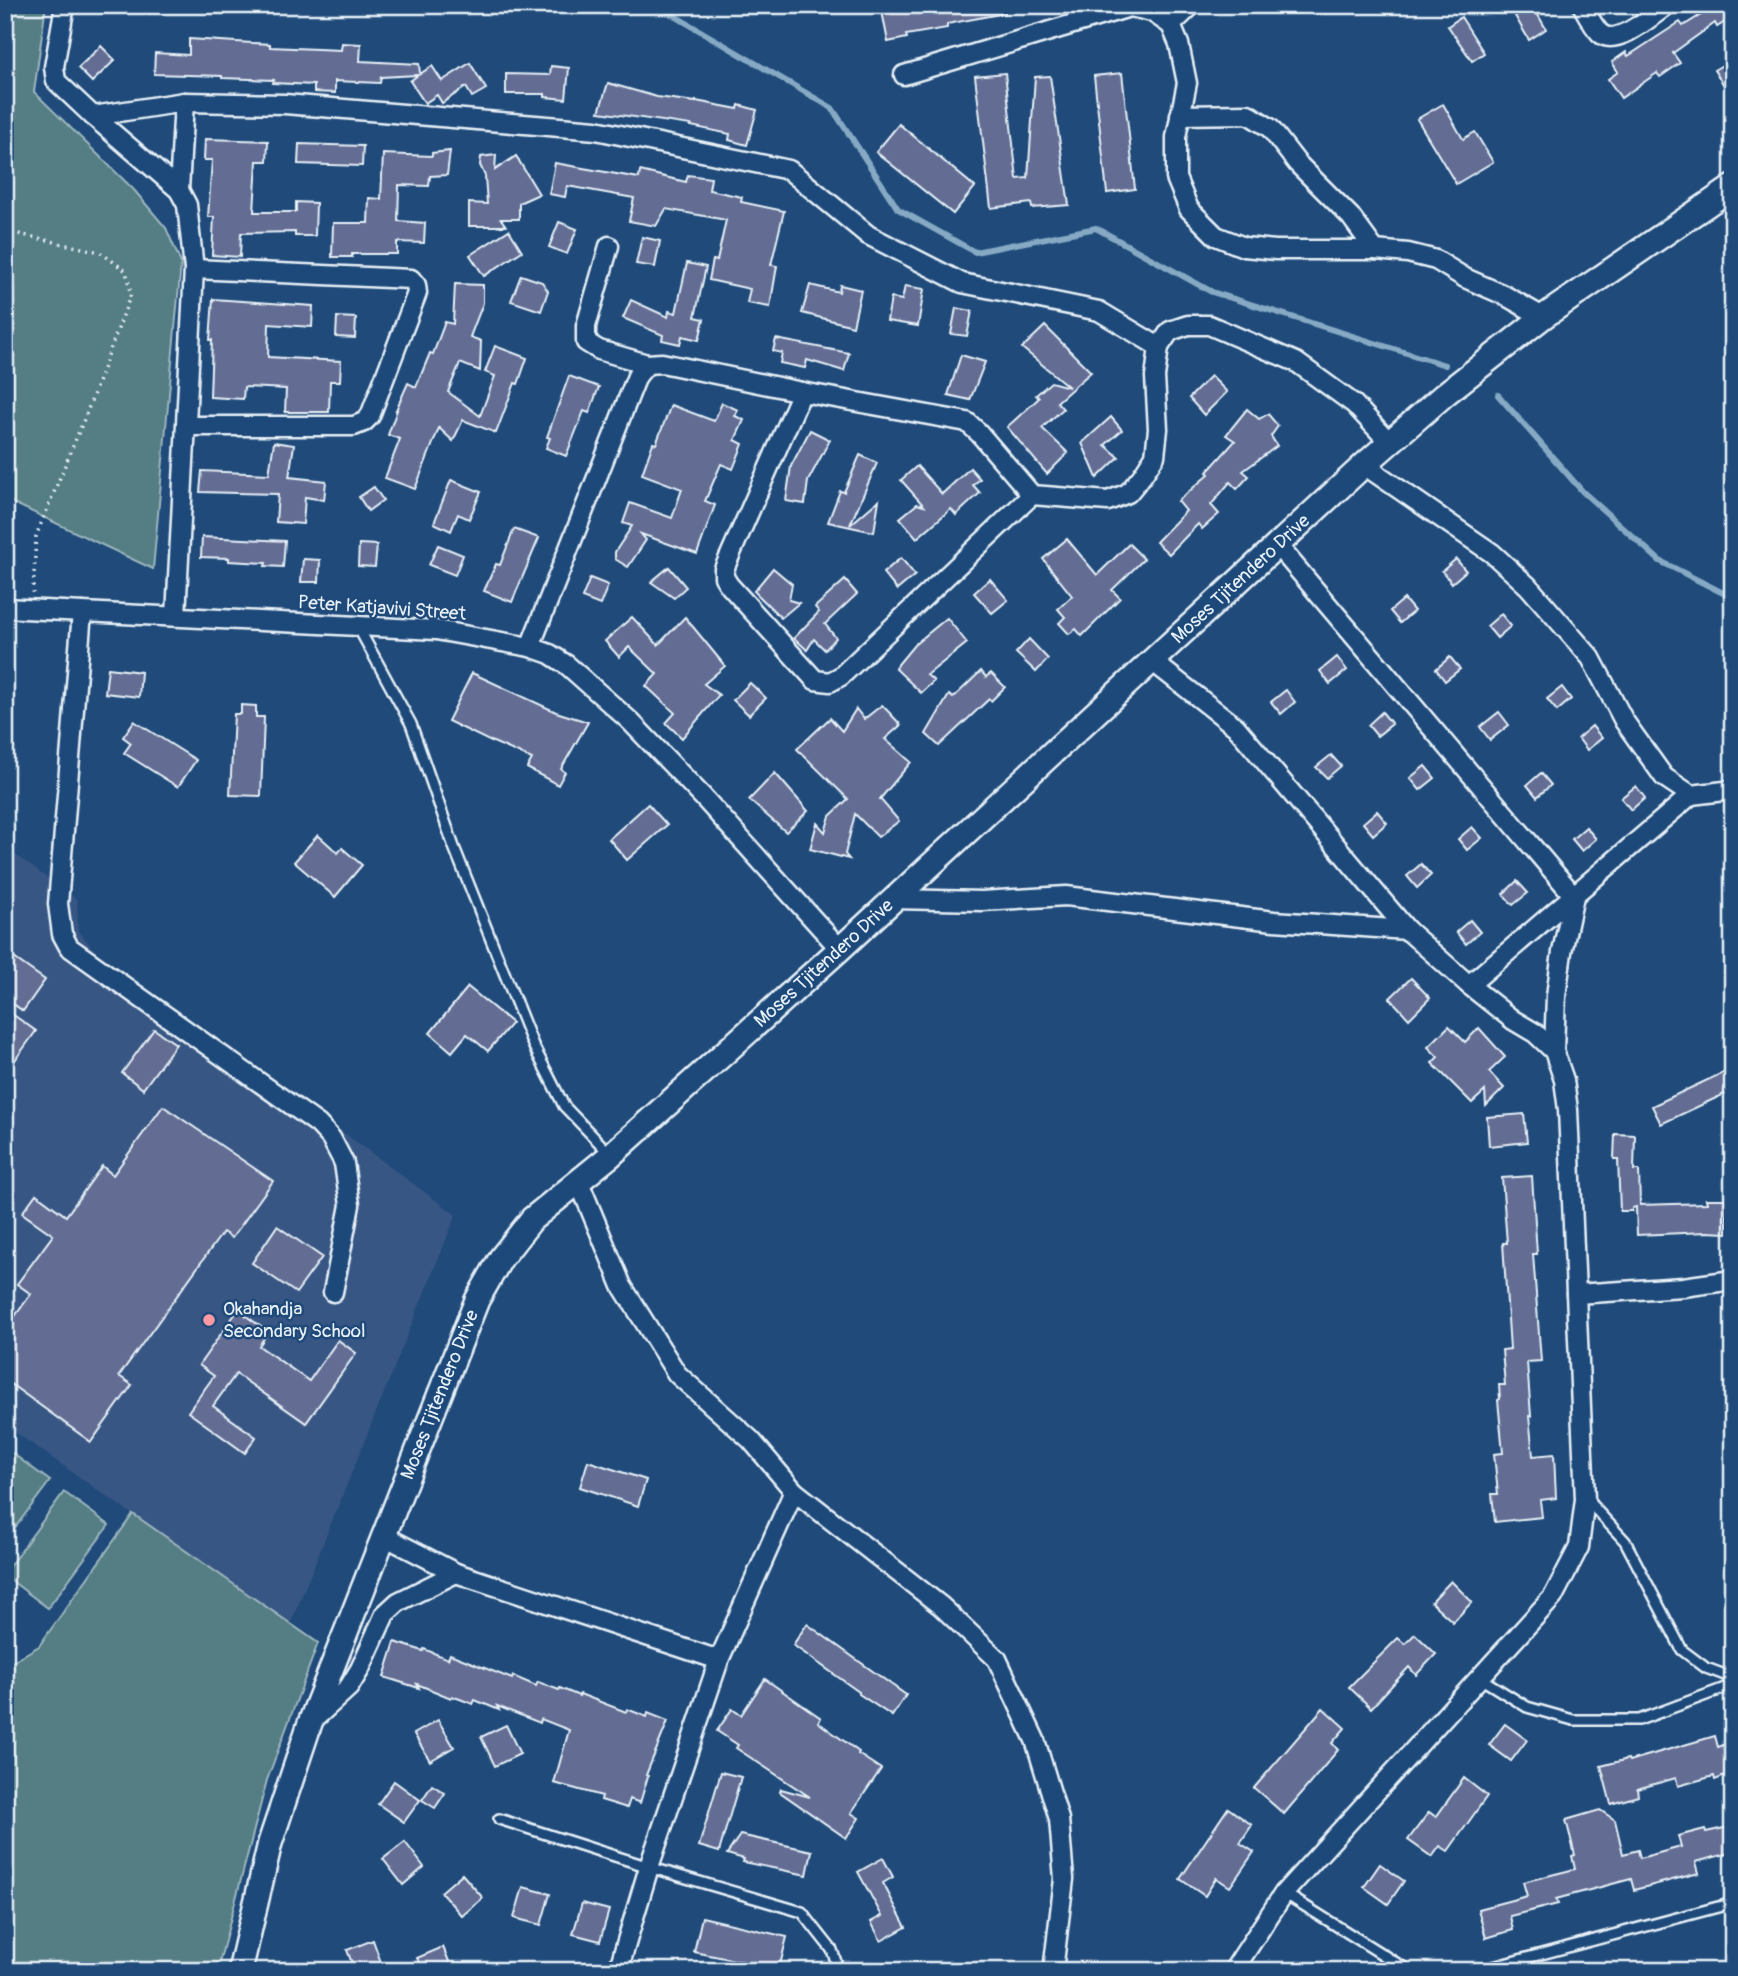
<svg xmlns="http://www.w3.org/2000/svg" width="1738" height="1976" font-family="Pangolin,sans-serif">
	<rect width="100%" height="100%" fill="#1f4a7a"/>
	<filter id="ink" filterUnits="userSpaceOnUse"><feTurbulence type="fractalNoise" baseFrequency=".0143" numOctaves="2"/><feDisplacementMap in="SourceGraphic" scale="14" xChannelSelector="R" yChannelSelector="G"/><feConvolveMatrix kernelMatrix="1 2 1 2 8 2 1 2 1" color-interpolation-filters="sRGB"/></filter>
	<g filter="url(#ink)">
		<!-- built -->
		<polygon fill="#375784" points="5,847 77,900 78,930 94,950 456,1215 290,1625 5,1425"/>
		<!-- green -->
		<g fill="#547d84" stroke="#9eb7be" stroke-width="2">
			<polygon points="5,5 46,5 34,92 134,190 166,228 181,263 153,569 5,499"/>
			<polygon points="5,1448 50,1481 5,1541"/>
			<polygon points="64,1492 109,1525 48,1608 5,1576 5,1572"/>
			<polygon points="133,1514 318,1643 267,1780 217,1971 5,1971 5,1666 39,1646"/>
		</g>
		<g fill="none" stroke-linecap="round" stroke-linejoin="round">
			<!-- stream -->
			<g stroke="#86aac4" stroke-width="6">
				<polyline points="656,5 832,108 898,209 975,252 1096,228 1212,292 1445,365"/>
				<polyline points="1498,395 1583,492 1660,561 1733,598"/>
			</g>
		</g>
		<!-- building -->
		<g fill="#636c93" stroke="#e8f1f8" stroke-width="2">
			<polygon points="891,5 1005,5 1005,13 947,24 947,28 906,35 907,38 888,42 882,11 892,9"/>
			<polygon points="1717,5 1733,5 1733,17 1717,27 1715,23 1673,53 1680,63 1660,77 1657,73 1621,98 1608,79 1618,72 1612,62 1626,52 1628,56 1680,22 1683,26"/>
			<polygon points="1533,6 1546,29 1529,40 1515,16"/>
			<polygon points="1461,17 1484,53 1472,61 1448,26"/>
			<polygon points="189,39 270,44 270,47 341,50 342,43 361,44 360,61 419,64 420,74 432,66 442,81 470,63 486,89 472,97 466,87 442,103 437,95 425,103 410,81 418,75 381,77 380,83 335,81 335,93 314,92 314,85 273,83 274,80 222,78 222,76 154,74 155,53 189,55"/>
			<polygon points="101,46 115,60 92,82 78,68"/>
			<polygon points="1733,59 1733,99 1714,70"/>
			<polygon points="551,66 569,68 566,99 545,97 545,94 506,94 506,74 550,75"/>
			<polygon points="1005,73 1017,179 1028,178 1035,77 1050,76 1069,205 1032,208 1031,203 991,208 975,76"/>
			<polygon points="1122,73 1135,189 1107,193 1094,76"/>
			<polygon points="608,83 657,97 696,102 696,101 738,109 739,105 757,110 747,145 729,140 730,134 691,126 691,125 599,112"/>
			<polygon points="1443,104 1463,139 1475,132 1493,162 1456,184 1417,119"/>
			<polygon points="899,124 975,187 953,214 876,152"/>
			<polygon points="205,139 268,141 267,161 257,161 254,212 296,212 296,202 316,203 315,236 295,236 295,232 241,233 240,257 212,255 214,217 208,217 212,160 204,160"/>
			<polygon points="299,144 363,146 362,166 298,164"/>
			<polygon points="450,151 447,175 430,176 429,186 399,185 398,221 425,223 424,243 397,242 397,254 352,254 352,257 332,257 333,223 368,223 369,198 381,199 383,154 432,156 432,153"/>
			<polygon points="496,155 495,170 516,156 539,194 519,203 519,219 501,219 506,226 469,226 469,203 487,204 485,176 480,165 481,157"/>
			<polygon points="555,163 639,178 640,171 686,182 688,175 711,178 709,190 742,197 741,202 784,211 771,265 777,266 770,307 747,303 750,289 709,280 713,260 717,261 726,220 666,209 656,226 629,221 634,198 567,186 565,197 549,194"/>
			<polygon points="559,222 577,229 567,254 549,247"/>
			<polygon points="509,230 522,251 484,276 470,255"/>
			<polygon points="642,237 660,241 655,267 636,264"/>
			<polygon points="687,263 706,267 695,317 704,319 699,340 682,336 680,344 662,340 663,335 623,318 631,300 668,317 669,311 676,313"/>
			<polygon points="521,275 542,282 548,291 541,311 511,301"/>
			<polygon points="455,284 483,285 483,303 470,337 481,341 480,371 460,363 448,392 480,416 495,376 485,372 495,346 527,358 518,384 515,383 496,433 463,420 453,441 439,428 415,489 385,478 400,439 388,435 397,410 396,410 408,383 416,387 430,353 433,354 445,322 453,324"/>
			<polygon points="810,285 839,292 840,285 861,290 853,326 802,313"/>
			<polygon points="905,286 924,289 918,326 887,321 891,298 902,300"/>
			<polygon points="213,299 313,306 312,327 269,324 268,357 341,361 340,381 330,381 329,412 285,412 286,389 244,387 243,399 210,397 212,340 210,340"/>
			<polygon points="956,308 972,311 967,336 951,334"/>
			<polygon points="337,317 356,318 355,338 336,337"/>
			<polygon points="1045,326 1091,372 1057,402 1063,409 1042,428 1068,453 1047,474 1007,427 1039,398 1036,395 1051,382 1069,387 1022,348"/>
			<polygon points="776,339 849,353 844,371 807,360 805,368 780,363 782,353 773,351"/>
			<polygon points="961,355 985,362 970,400 948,395"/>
			<polygon points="569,376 599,387 589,413 584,411 566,456 546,448 550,438 547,437"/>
			<polygon points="1211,376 1227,392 1204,415 1189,398"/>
			<polygon points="722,403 738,410 735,416 744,420 735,440 743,444 733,469 721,464 705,501 715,505 697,554 641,534 646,540 628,567 615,559 615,552 632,526 623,523 630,503 672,518 682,489 642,474 653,443 656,444 671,405 714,421"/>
			<polygon points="1247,409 1259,419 1268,414 1278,426 1271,436 1277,446 1243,471 1249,476 1237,489 1230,482 1211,505 1219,514 1202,529 1198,524 1169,554 1156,542 1186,511 1178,501 1209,474 1207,472 1235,441 1226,435"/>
			<polygon points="1111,417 1122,430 1105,445 1119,457 1097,478 1082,443"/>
			<polygon points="810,430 830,440 808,481 805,504 786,501 791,466"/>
			<polygon points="274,442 294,445 289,477 326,481 324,500 305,497 303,524 276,522 278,494 200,492 202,471 269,474"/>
			<polygon points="860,455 877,463 850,525 879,500 874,532 828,522 840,491 844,492"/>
			<polygon points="917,466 942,494 970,468 980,479 973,485 980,493 956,515 951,509 917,538 900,518 917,504 924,506 901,480"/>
			<polygon points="451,480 481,492 469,519 458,514 451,531 434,523"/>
			<polygon points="374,487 383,500 368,511 359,497"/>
			<polygon points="514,529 539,538 512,602 484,591 496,564 500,565"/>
			<polygon points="202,537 285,541 283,567 265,566 266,563 229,561 229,558 201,557"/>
			<polygon points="1067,539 1097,575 1129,544 1144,559 1112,590 1120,598 1082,636 1076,629 1069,634 1059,623 1065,617 1058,609 1072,596 1043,559"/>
			<polygon points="359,544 377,545 375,567 358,566"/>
			<polygon points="438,545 463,555 455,575 429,565"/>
			<polygon points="901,558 915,575 897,590 883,573"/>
			<polygon points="303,559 320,560 319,582 301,582"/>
			<polygon points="1456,559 1466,571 1452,583 1442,571"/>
			<polygon points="669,567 686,587 674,598 651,582"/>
			<polygon points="773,568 792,584 789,600 799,603 781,618 754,591"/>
			<polygon points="590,578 608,585 600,605 582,598"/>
			<polygon points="990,579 1008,600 992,613 974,593"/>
			<polygon points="845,580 857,594 825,624 836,638 825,650 814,639 807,650 794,638 819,612 815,607"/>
			<polygon points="1404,599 1414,611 1400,623 1390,611"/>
			<polygon points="1501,614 1511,626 1497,638 1487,626"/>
			<polygon points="632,617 658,645 685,617 725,666 704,684 719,695 682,738 666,723 675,713 646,686 657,674 629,647 619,657 605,641"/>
			<polygon points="947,618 967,643 927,675 934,681 921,693 895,668 914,645"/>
			<polygon points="1029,639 1048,659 1036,672 1016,653"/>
			<polygon points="1337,657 1347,670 1330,684 1320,671"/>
			<polygon points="1450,657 1460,669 1445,681 1436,669"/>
			<polygon points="108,668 141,672 139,697 105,693"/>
			<polygon points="981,671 986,677 991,673 1005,687 991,701 989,699 939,746 926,734 949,695 953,698"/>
			<polygon points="472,673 556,712 588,722 561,769 565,772 558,785 527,768 532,759 491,741 491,742 448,721"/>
			<polygon points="750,683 766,698 749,715 733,700"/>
			<polygon points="1562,687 1571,699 1557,711 1547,699"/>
			<polygon points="1286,690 1295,702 1281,714 1271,702"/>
			<polygon points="241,705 256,706 256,717 264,717 261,796 230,795 234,714 241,714"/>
			<polygon points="882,705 901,725 885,739 911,762 880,799 899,821 878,837 855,814 845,854 849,859 810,849 817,823 825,832 830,816 848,799 797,749 830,718 842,731 856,709 864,719"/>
			<polygon points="1382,712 1392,724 1377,736 1368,725"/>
			<polygon points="1499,712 1509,725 1490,740 1480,727"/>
			<polygon points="134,721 196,760 178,787 124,753 131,743 123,737"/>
			<polygon points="1592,726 1602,738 1587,750 1578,738"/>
			<polygon points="1331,755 1341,766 1327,778 1316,767"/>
			<polygon points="1425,766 1435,778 1420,790 1410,778"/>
			<polygon points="775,773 808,811 786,832 749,800"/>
			<polygon points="1541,773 1551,785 1537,797 1527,785"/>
			<polygon points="1636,786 1645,798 1631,810 1621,798"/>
			<polygon points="648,804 667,825 627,860 609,839"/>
			<polygon points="1377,811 1387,823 1373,835 1363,823"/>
			<polygon points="1472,827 1482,838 1467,850 1458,839"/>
			<polygon points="1586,827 1596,839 1582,851 1572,839"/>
			<polygon points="318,835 338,853 342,848 362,865 335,897 294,862"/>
			<polygon points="1421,864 1431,875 1417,888 1407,876"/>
			<polygon points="1517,881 1528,893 1513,905 1503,894"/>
			<polygon points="1470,920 1480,932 1466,944 1456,932"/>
			<polygon points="14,958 45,980 23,1011 5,998 5,971"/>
			<polygon points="1411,978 1430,998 1409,1019 1390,998"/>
			<polygon points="468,987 512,1023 488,1051 467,1034 452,1052 430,1033"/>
			<polygon points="12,1014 36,1031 5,1074 5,1023"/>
			<polygon points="1449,1026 1465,1042 1479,1028 1505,1057 1489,1072 1504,1088 1486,1106 1485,1091 1472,1103 1432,1063 1438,1057 1428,1047"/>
			<polygon points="154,1029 176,1044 143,1089 122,1073"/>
			<polygon points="1733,1068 1733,1090 1661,1124 1652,1106"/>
			<polygon points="163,1106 273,1181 232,1238 223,1232 119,1376 132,1385 91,1442 5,1380 5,1330 31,1294 17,1284 53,1235 22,1213 36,1194 66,1216 102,1166 113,1175"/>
			<polygon points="1524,1114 1527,1142 1489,1146 1487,1117"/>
			<polygon points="1615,1134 1635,1135 1634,1170 1639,1170 1640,1205 1707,1203 1706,1199 1727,1199 1727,1233 1707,1232 1637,1235 1636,1207 1632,1208 1632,1211 1620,1211 1618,1159 1614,1159"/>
			<polygon points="1532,1176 1537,1254 1533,1254 1541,1361 1527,1362 1531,1416 1529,1416 1533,1456 1554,1454 1556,1498 1540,1500 1542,1517 1495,1522 1492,1494 1498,1494 1494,1454 1503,1453 1498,1400 1500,1399 1499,1385 1505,1385 1502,1350 1510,1349 1503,1243 1507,1243 1502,1178"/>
			<polygon points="277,1226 322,1257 296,1293 252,1263"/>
			<polygon points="238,1310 268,1332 259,1346 309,1381 338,1340 356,1353 306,1423 236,1374 213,1406 256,1437 245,1453 188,1412 214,1376 199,1365"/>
			<polygon points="588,1461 646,1480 638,1506 580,1487"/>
			<polygon points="1451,1581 1472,1602 1453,1622 1431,1602"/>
			<polygon points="807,1624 906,1695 892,1716 859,1694 859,1692 793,1645"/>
			<polygon points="1415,1634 1436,1654 1416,1675 1409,1667 1371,1708 1349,1687 1398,1638 1405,1644"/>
			<polygon points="395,1642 423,1651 424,1649 448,1659 450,1654 512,1679 513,1676 536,1686 538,1682 559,1690 560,1688 579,1696 580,1694 626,1712 627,1709 647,1717 648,1713 668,1721 646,1775 648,1776 640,1803 630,1799 627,1808 601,1800 602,1796 554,1783 569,1730 541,1719 540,1723 497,1706 499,1710 475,1700 473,1704 452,1696 451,1698 417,1684 419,1688 384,1677"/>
			<polygon points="765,1679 821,1718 818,1722 859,1752 858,1754 881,1769 851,1813 859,1818 846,1838 780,1792 781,1789 810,1797 736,1748 738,1745 717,1731 732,1709 741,1715"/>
			<polygon points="1323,1708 1345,1728 1332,1743 1338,1750 1284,1814 1254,1788"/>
			<polygon points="438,1720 454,1747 430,1761 414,1734"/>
			<polygon points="1505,1724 1527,1740 1511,1761 1489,1745"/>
			<polygon points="506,1725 520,1754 495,1766 481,1737"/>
			<polygon points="1715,1736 1718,1747 1733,1742 1733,1773 1715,1780 1714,1776 1678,1786 1676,1778 1637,1789 1638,1796 1611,1804 1601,1766 1628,1759 1629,1761"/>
			<polygon points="721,1772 741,1777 719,1852 699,1846"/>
			<polygon points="1464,1778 1487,1796 1448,1851 1440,1846 1432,1857 1408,1840 1429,1812 1436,1817"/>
			<polygon points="394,1781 420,1800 404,1822 378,1804"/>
			<polygon points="432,1785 445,1793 435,1808 422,1800"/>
			<polygon points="1228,1808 1252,1825 1240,1843 1254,1852 1230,1887 1216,1878 1205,1896 1180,1879"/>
			<polygon points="1600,1810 1615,1820 1623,1854 1638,1850 1640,1858 1681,1847 1678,1836 1705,1829 1706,1832 1733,1826 1733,1852 1696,1862 1699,1873 1634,1890 1631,1879 1556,1899 1558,1904 1510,1916 1513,1930 1486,1938 1478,1909 1527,1896 1523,1882 1575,1869 1572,1856 1575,1855 1566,1820"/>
			<polygon points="740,1835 812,1851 807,1875 743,1862 744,1859 727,1854"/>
			<polygon points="405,1842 424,1867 403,1885 383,1859"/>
			<polygon points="883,1858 893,1877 883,1883 906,1927 881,1941 871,1922 882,1916 858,1872"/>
			<polygon points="1380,1864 1404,1881 1388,1904 1364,1887"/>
			<polygon points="462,1874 483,1898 462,1916 441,1892"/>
			<polygon points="523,1887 550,1894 541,1925 514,1918"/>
			<polygon points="582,1903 609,1910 600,1941 573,1934"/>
			<polygon points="702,1917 787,1937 779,1969 694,1952"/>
			<polygon points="373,1940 384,1971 355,1971 347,1950"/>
			<polygon points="443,1947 453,1971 423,1971 417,1958"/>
		</g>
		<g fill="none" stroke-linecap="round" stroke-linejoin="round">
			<!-- service casing -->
			<g stroke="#e8f1f8" stroke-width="14">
				<g id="service">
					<polyline points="358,627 411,724 454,847 533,1045 564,1106 609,1153"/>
					<polyline points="1587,1500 1625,1541 1682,1650 1706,1668 1733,1678"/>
					<polyline points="1480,1678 1527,1707 1573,1720 1639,1720 1733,1685"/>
					<polyline points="499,1819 649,1867 802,1912 832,1950 839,1971"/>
					<polyline points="1284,1893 1409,1971"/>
					<polyline points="1478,1971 1733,1903"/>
				</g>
			</g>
			<!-- minor casing -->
			<g stroke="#e8f1f8" stroke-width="23">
				<g id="minor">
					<polyline points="65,5 54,67 56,81 93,116 179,190 187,205 194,269 176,616"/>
					<polyline points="1192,5 1171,25 1179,44 1187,83 1176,137 1176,178 1189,209 1216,236 1244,247 1276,250 1375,250 1408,253 1436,260 1465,278 1504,295 1543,317"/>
					<path d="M1582,5C1587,14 1593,26 1600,33C1616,48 1653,15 1667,5"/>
					<polyline points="904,75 1130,7 1152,12 1171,25"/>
					<polyline points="1180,115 1248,114 1270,128 1297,163 1351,217 1375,250"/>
					<polyline points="93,116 184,102 285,104 596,130 789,170 868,235 962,283 1099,311 1159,347"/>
					<polyline points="179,190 184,102"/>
					<polyline points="609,246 586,326 586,342 599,350 647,364"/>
					<polyline points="802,392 724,569 724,577 729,585 815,680 830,682 841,676 1032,495"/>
					<polyline points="187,426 354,426 364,422 370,416 417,293 416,285 411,279 194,269"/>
					<polyline points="1364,465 1492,553 1528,586 1591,658 1624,721 1664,777 1691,795 1733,790"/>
					<polyline points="1278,546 1574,896 1562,952 1556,996 1554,1051"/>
					<polyline points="5,608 436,630 530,647 550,654 567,665 630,721 703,797 840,949"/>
					<polyline points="82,612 58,904 62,934 69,947 318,1124 331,1138 344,1163 350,1205 333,1292"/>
					<polyline points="530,647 637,376 647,364 662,363 802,392 967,422 979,433 1032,495 1108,501 1128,493 1142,476 1155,456 1158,429 1155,377 1159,347 1170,331 1188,325 1209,325 1296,362 1354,404 1390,443"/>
					<polyline points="1152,661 1236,727 1407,930 1469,985 1513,1020 1535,1033 1554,1051 1564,1080 1568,1110 1585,1499 1579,1547 1553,1597 1284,1893 1233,1971"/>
					<polyline points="893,899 982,901 1066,896 1274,921 1407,930"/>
					<polyline points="1469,985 1691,795"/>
					<polyline points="579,1182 622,1286 677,1374 751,1440 794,1491 941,1606 997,1659 1035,1740 1059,1819 1064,1879 1053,1971"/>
					<polyline points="1576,1294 1683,1287 1733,1280"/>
					<polyline points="384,1536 456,1573 719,1660"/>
					<polyline points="313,1720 349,1687 360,1669 385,1614 398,1602 456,1573"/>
					<polyline points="618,1971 649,1867 719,1660 794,1491"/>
				</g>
			</g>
			<!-- tertiary casing -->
			<g stroke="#e8f1f8" stroke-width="28">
				<g id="tertiary">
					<path id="s1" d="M240,1971L270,1843L310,1723L477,1300L501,1258L532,1219L611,1155L840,949L1364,465L1445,394L1543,317L1733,187"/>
				</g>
			</g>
			<!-- path -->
			<polyline stroke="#e8f1f8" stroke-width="3.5" stroke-dasharray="2 5" stroke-linecap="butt" points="5,231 100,252 126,271 131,294 87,412 36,536 33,593"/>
			<!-- service -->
			<use href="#service" stroke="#1f4a7a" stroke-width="9"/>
			<!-- minor -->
			<use href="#minor" stroke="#1f4a7a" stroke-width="18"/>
			<!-- tertiary -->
			<use href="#tertiary" stroke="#1f4a7a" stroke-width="23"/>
		</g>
	</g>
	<!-- markers -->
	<circle fill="#ff9aa2" stroke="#1f4a7a" stroke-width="2.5" cx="209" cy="1320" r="7"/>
	<g text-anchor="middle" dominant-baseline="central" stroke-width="5" stroke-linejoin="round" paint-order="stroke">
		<!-- street labels -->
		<g font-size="19" fill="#e8f1f8" stroke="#1f4a7a">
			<text stroke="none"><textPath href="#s1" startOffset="1766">Moses Tjitendero Drive</textPath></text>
			<text transform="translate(382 608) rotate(4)">Peter Katjavivi Street</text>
			<text stroke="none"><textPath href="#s1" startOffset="1199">Moses Tjitendero Drive</textPath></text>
			<text stroke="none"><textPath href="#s1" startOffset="611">Moses Tjitendero Drive</textPath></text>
		</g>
		<!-- poi labels -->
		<g font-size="19" fill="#e8f1f8" stroke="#1f4a7a" text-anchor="start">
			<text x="223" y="1309">Okahandja<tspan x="223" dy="22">Secondary School</tspan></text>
		</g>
	</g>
	<!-- margin -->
	<rect width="1738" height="1976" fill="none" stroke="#1f4a7a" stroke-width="28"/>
	<rect x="14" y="14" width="1710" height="1948" fill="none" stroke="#e8f1f8" stroke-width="2.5" filter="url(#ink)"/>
</svg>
